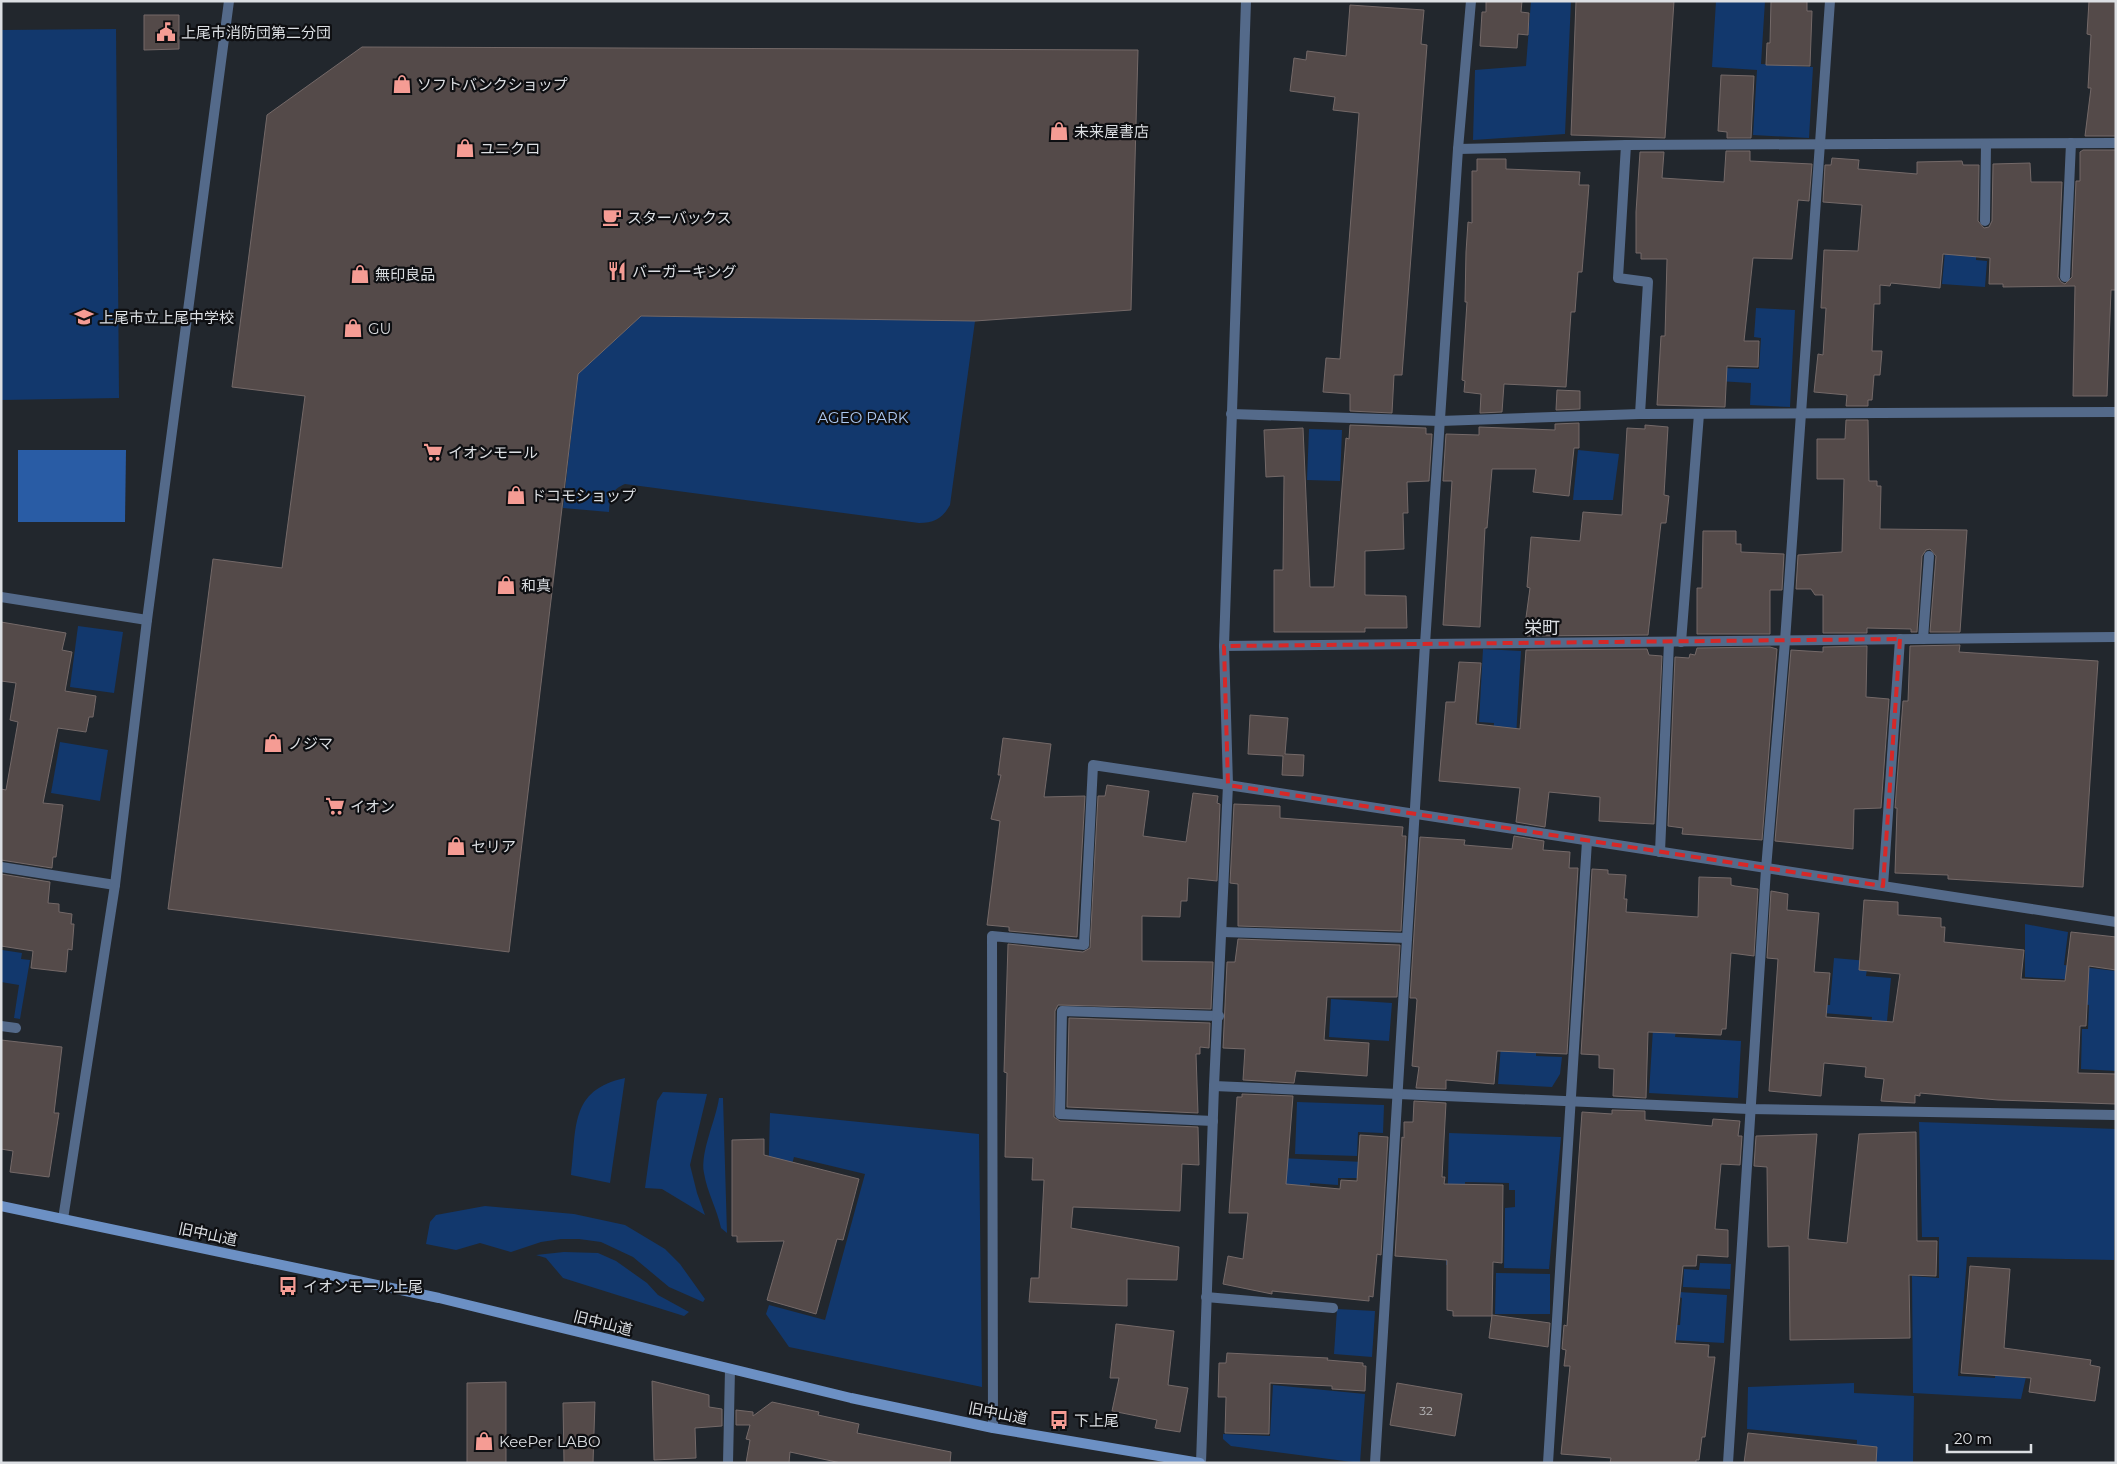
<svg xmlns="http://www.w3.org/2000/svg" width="2117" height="1464" font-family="Montserrat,'Noto Sans JP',sans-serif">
	<rect width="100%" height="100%" fill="#22272d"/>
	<!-- green -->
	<g fill="#12386d">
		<polygon points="1531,1 1571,1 1565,134 1473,140 1475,70 1526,66"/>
		<polygon points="1716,1 1765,1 1761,64 1813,67 1809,138 1753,135 1757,70 1712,67"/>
		<polygon points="116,29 119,398 1,400 1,30"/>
		<polygon points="1977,238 1976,260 1987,261 1985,287 1942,284 1945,252"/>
		<polygon points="1756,308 1795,310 1790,407 1750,405 1751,383 1718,381 1719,368 1759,369 1761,338 1754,337"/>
		<path d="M641,316L975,321L950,505C942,519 934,523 919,523L625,484C611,490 610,497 609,512L563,508L578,374Z"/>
		<polygon points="1309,429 1342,430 1340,481 1307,480"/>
		<polygon points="1578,450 1619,454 1613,500 1573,500"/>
		<polygon points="78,626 123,632 114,693 70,687"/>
		<polygon points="1483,649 1521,651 1516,737 1493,736 1494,723 1479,722"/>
		<polygon points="60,742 108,750 100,801 51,793"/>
		<polygon points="2025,924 2068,932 2064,965 2116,971 2116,1071 2081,1069 2082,1029 2088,1029 2089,1005 2085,1004 2081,980 2025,977"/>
		<polygon points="2,950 22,953 21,959 30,960 20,1019 14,1018 19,985 1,982"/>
		<polygon points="1834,958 1868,961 1866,976 1891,978 1884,1053 1868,1051 1872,1017 1823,1013 1823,1005 1830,1005"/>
		<polygon points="1331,999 1392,1003 1389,1041 1329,1037"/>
		<polygon points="1653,1029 1676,1030 1675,1037 1741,1041 1738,1098 1649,1093"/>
		<polygon points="1501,1045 1536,1050 1536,1056 1562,1057 1560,1074 1552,1087 1498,1084"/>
		<path d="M625,1078L610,1183L571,1175C577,1128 569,1090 625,1078Z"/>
		<polygon points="663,1092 707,1094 690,1165 697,1193 705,1215 662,1189 645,1188 657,1101"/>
		<path d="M719,1098H723L727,1233L721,1228C717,1209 707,1192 704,1173C700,1152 716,1120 719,1098Z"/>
		<polygon points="1297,1102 1384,1105 1383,1133 1358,1132 1357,1156 1295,1154"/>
		<polygon points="770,1113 979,1134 982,1387 789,1347 766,1314 769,1305 825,1320 865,1174 794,1157 784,1193 768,1189"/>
		<polygon points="1919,1122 2116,1129 2114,1260 1967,1257 1958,1376 1995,1378 1997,1351 2031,1355 2021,1399 1913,1393 1912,1276 1939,1278 1939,1237 1922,1237"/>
		<polygon points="1449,1133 1561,1137 1549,1269 1504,1268 1505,1208 1515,1207 1515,1190 1509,1190 1509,1183 1465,1182 1466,1265 1446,1265"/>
		<polygon points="1281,1158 1384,1163 1384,1178 1338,1178 1338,1185 1310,1183 1309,1214 1279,1213"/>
		<polygon points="485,1206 574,1214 625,1225 665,1249 680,1264 705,1299 703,1302 669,1287 633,1257 601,1242 579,1239 561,1239 541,1242 511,1252 480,1243 456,1250 426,1244 430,1222 436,1215"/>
		<polygon points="564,1252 598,1253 616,1261 647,1283 658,1295 689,1312 684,1316 563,1278 546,1258 536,1255"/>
		<polygon points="1700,1263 1731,1264 1730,1289 1683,1287 1684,1269 1699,1270"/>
		<polygon points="1496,1273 1550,1274 1550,1314 1495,1314"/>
		<polygon points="1679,1292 1727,1295 1724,1343 1672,1340 1674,1325 1680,1325 1682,1298 1679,1297"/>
		<polygon points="1337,1309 1375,1311 1372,1357 1334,1354"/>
		<polygon points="1854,1383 1854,1393 1914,1396 1913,1463 1856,1463 1857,1440 1747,1429 1748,1387"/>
		<polygon points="1273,1385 1365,1394 1360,1463 1231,1446 1223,1439 1223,1434 1270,1436"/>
	</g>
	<!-- water -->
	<polygon fill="#295ca5" points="18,450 126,450 125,522 18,522"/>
	<!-- building -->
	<g fill="#544a49" stroke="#746968">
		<polygon points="1486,1 1522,1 1521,12 1529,13 1528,35 1518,34 1517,48 1480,46 1482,12 1486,12"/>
		<polygon points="1576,1 1674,1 1665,138 1571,135"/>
		<polygon points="1771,1 1807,1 1807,11 1812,11 1810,66 1766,65 1767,43 1770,43"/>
		<polygon points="2089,1 2116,1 2116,136 2085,136 2091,88 2088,88 2091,35 2087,34"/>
		<polygon points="1350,5 1424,10 1421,44 1427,45 1402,375 1394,375 1392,413 1350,411 1350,394 1323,392 1326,358 1340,359 1359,113 1333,110 1335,97 1290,91 1294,58 1306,60 1307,51 1346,56"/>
		<polygon points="144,15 179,15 179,49 144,50"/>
		<polygon points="362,47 1138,50 1131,310 975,321 641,316 578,374 509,952 168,909 213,559 282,568 305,396 232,387 267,115"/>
		<polygon points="1721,75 1754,76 1751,138 1727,138 1727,132 1718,131"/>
		<polygon points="2083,150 2116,150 2116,290 2111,290 2107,396 2073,396 2075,286 2003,287 2003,284 1989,284 1990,258 1943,254 1940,288 1891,283 1890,286 1880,285 1880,304 1874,304 1872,351 1882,351 1880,375 1874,375 1872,400 1868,400 1868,406 1846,406 1847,395 1814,392 1818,354 1823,355 1826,308 1821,308 1824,250 1858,251 1862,205 1823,202 1825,165 1831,165 1832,158 1859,160 1858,169 1917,174 1917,162 1962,161 1963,165 1979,165 1978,221 1984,228 1989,227 1992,221 1993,164 2030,163 2031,182 2062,182 2058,277 2061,282 2065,284 2072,277 2076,181 2080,181 2080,152"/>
		<polygon points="1726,151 1750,151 1750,161 1812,164 1809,201 1798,200 1792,259 1753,258 1744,341 1759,341 1758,367 1727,366 1725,407 1657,405 1661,336 1665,336 1667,259 1641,259 1641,253 1636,253 1636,212 1640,152 1664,152 1662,178 1724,182"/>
		<polygon points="1477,159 1506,159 1506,169 1580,172 1579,185 1589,185 1582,272 1578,272 1575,312 1571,312 1566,387 1504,384 1502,412 1480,413 1481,394 1464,392 1465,381 1462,380 1467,302 1465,302 1466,252 1468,222 1472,223 1472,171 1477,171"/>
		<polygon points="1557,390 1580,391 1580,409 1556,410"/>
		<polygon points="1846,420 1868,420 1869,481 1877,481 1877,486 1881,486 1880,529 1967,530 1960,632 1930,632 1936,556 1930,549 1926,550 1922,556 1917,632 1911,632 1911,629 1867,628 1867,633 1823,633 1823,595 1815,595 1811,589 1796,589 1798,555 1842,552 1844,479 1817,479 1817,439 1845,439"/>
		<polygon points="1579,423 1579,448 1574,448 1569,496 1533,492 1536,469 1492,469 1487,528 1485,528 1480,627 1443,625 1452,481 1443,481 1446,434 1479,435 1479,427 1555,430 1555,424"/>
		<polygon points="1350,425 1426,428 1426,434 1432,434 1429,481 1407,482 1408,513 1403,513 1404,549 1365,551 1365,595 1406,596 1407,628 1365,628 1365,632 1274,632 1274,570 1283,570 1284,476 1266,477 1264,430 1303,428 1310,587 1334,587 1346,438 1349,439"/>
		<polygon points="1645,425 1668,427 1664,495 1669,496 1666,523 1661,523 1648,635 1527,636 1527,625 1525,625 1530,588 1527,587 1531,537 1580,541 1583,512 1622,515 1627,428 1645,429"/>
		<polygon points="1703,531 1736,531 1736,544 1741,544 1741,552 1784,554 1782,590 1770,590 1770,634 1697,634 1697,588 1702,588"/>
		<polygon points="1,622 66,633 62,650 72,652 65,691 96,696 93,717 89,717 86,732 58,728 43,803 63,805 56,857 53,857 52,868 1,860 1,789 6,790 18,722 10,720 16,683 1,681"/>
		<polygon points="1960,645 1959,652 2098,661 2083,887 1948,879 1948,875 1895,873 1897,808 1895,808 1903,701 1908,701 1910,646"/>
		<polygon points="1867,646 1866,697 1889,699 1881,808 1854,809 1853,849 1775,841 1791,650 1823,652 1823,647"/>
		<polygon points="1770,647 1777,649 1762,840 1682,834 1683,828 1668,826 1675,657 1689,658 1690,654 1695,655 1697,648"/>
		<polygon points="1647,649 1649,655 1662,656 1654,824 1599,821 1600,797 1549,792 1545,827 1516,822 1520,788 1439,781 1446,702 1455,702 1459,662 1481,663 1476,724 1520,729 1526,650"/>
		<polygon points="1250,715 1288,718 1285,754 1304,755 1303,776 1282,775 1283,756 1248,754"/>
		<polygon points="1003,738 1051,744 1044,797 1085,796 1077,937 1009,931 1009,927 987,925 1000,821 991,819 1001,775 998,775"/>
		<polygon points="1107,785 1149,791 1143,836 1186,842 1193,793 1218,796 1217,803 1220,804 1217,881 1188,878 1187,901 1181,901 1180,917 1142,916 1142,961 1213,962 1211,1009 1058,1005 1055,1011 1054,1117 1060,1121 1198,1127 1199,1165 1182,1164 1180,1211 1073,1207 1071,1228 1179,1247 1177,1280 1127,1279 1127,1306 1029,1302 1031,1278 1039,1278 1044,1180 1032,1180 1033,1158 1005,1157 1007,1073 1004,1072 1008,944 1083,952 1090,948 1098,796 1105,796"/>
		<polygon points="1234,804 1280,806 1280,818 1403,827 1402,836 1406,836 1401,931 1238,926 1238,884 1230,883"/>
		<polygon points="1514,836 1544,841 1543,850 1570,852 1569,868 1578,868 1567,1054 1497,1051 1494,1084 1446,1080 1446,1089 1416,1088 1419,1067 1412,1066 1417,1000 1416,998 1410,998 1420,837 1465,840 1464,845 1512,849"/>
		<polygon points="1592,869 1608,870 1608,874 1626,875 1624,899 1627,899 1626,912 1698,917 1699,877 1731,878 1731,885 1735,886 1758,889 1754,956 1731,953 1726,1029 1722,1029 1721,1035 1648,1032 1646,1098 1613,1096 1614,1069 1599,1068 1599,1055 1581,1054"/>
		<polygon points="1,874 50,882 48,903 59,904 59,912 72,914 71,924 74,924 72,950 68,949 66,972 31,968 33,951 1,946"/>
		<polygon points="1771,891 1788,894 1787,910 1819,913 1814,972 1830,973 1826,1017 1893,1022 1900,974 1859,970 1864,900 1898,902 1898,915 1941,918 1941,927 1945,927 1944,942 2024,950 2021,979 2065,981 2071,932 2116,937 2116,970 2089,966 2086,1026 2080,1026 2078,1073 2116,1074 2116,1104 1998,1100 1920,1093 1920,1096 1915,1095 1915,1103 1881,1101 1884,1079 1865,1077 1866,1067 1824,1063 1821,1096 1769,1091 1778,959 1767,958"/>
		<polygon points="1238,939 1400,945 1397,997 1327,997 1324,1040 1369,1043 1367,1076 1296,1071 1294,1083 1243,1080 1245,1049 1223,1048 1227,962 1235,962"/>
		<polygon points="1069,1018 1210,1023 1209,1048 1200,1047 1200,1054 1196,1054 1198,1113 1067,1107"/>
		<polygon points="1,1040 62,1047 54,1113 59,1113 49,1177 10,1172 13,1151 1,1149"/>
		<polygon points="1242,1094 1293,1096 1286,1184 1340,1189 1341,1180 1357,1181 1360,1135 1388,1137 1381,1255 1377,1254 1373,1297 1369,1296 1369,1301 1272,1291 1272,1294 1223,1284 1228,1256 1243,1259 1248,1213 1229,1213 1237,1097 1242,1097"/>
		<polygon points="1414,1101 1446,1103 1442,1177 1445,1177 1444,1184 1503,1185 1502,1263 1493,1262 1492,1316 1453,1316 1453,1311 1447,1310 1447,1260 1395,1256 1402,1137 1404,1138 1404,1122 1413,1122"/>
		<polygon points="1612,1110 1645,1111 1645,1120 1712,1126 1713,1119 1740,1121 1738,1136 1742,1136 1740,1165 1721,1164 1715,1229 1728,1230 1728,1257 1697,1255 1696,1266 1683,1266 1675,1343 1709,1345 1708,1357 1715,1357 1705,1437 1702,1437 1699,1460 1696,1460 1696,1463 1610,1463 1611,1458 1561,1454 1570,1366 1564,1366 1566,1350 1562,1349 1564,1325 1567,1326 1582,1112 1612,1114"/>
		<polygon points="1916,1132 1917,1241 1937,1241 1936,1276 1909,1275 1910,1338 1790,1340 1789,1246 1768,1247 1767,1167 1754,1166 1756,1136 1817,1134 1808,1239 1847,1243 1859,1134"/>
		<polygon points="764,1139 764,1155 859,1179 843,1240 837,1239 816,1314 767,1300 784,1241 737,1242 737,1236 732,1236 732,1140"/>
		<polygon points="1970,1266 2010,1269 2004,1348 2091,1360 2090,1365 2100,1367 2095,1401 2029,1392 2031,1378 1961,1373"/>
		<polygon points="1492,1315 1550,1323 1548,1347 1489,1338"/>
		<polygon points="1116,1324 1174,1331 1168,1385 1188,1388 1180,1432 1155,1428 1157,1420 1112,1411 1119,1378 1110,1378"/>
		<polygon points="1227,1353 1328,1358 1327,1360 1363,1363 1363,1366 1366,1366 1365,1391 1332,1389 1332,1386 1270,1383 1269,1434 1225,1433 1226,1397 1218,1397 1219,1363 1226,1363"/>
		<polygon points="652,1381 709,1395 709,1407 722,1409 722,1426 695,1428 696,1458 654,1460"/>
		<polygon points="506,1382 506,1463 467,1463 467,1383"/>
		<polygon points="1397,1383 1462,1394 1455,1436 1390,1425"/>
		<polygon points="595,1402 593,1463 564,1463 563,1403"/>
		<polygon points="772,1402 819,1412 818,1415 859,1424 857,1433 951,1452 950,1463 841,1463 790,1452 789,1463 746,1463 750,1440 746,1439 750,1425 736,1425 736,1410 753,1412 753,1416"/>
		<polygon points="1748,1433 1877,1447 1876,1463 1744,1463"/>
	</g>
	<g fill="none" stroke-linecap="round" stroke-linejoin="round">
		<!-- service -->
		<g stroke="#546a8a" stroke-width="10">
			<polyline points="1626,145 1618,278 1648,282 1640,414"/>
			<polyline points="1458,149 1626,145 2116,143"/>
			<polyline points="1985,221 1986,144"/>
			<polyline points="2065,277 2071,143"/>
			<polyline points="1231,414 1440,421 1640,414 2116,412"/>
			<polyline points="1923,639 1929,556"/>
			<polyline points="1681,642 1699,414"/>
			<polyline points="1,867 115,885"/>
			<polyline points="1222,932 1407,938"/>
			<polyline points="1,1026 16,1028"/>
			<polyline points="1214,1086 1749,1109 2116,1115"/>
			<polyline points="1206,1297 1333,1308"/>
			<polyline points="993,1428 992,936 1084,945 1093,765 1228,785"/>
		</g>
		<!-- minor -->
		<g stroke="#546a8a" stroke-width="10">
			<polyline points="1,597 147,620"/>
			<polyline points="1224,646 2116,637"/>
			<polyline points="1228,785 2116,922"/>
			<polyline points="1660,852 1669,642"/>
			<polyline points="1883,886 1900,639"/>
			<polyline points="1213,1121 1060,1114 1062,1011 1219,1016"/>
			<polyline points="63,1219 115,885 147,620 229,1"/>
			<polyline points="1201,1463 1214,1086 1228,785 1224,646 1246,1"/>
			<polyline points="1375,1463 1425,644 1458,149 1471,1"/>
			<polyline points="1548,1463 1587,841"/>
			<polyline points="1728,1463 1766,869 1785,641 1830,1"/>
		</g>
		<!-- tertiary -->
		<polyline stroke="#546a8a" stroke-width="10" points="728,1463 730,1369"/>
		<!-- secondary -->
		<polyline stroke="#6c90c4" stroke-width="10" points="1,1206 439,1298 851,1398 993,1428 1200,1463"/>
	</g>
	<!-- marked area -->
	<path fill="none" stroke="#d62828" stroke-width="4" stroke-dasharray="10 6" stroke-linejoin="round" d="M1900,639L1883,886L1228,785L1224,646Z"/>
	<!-- icons -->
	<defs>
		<g id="civic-bare" transform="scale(1.5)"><path d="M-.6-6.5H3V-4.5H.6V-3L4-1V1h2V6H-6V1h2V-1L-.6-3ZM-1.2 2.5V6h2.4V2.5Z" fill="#f59c94" stroke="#0e0f12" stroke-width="2.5" paint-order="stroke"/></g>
		<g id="shop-bare" transform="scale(1.5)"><path d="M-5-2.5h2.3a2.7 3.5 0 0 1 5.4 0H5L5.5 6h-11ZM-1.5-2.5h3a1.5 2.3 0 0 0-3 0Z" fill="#f59c94" stroke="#0e0f12" stroke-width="2.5" paint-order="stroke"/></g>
		<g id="cafe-bare" transform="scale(1.5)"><path d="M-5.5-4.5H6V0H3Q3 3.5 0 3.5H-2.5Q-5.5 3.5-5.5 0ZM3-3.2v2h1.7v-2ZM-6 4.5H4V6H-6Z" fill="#f59c94" stroke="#0e0f12" stroke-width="2.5" paint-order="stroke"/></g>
		<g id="restaurant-bare" transform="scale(1.5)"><path d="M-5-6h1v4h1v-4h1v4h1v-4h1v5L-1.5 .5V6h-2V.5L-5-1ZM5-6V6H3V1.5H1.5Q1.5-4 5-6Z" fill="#f59c94" stroke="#0e0f12" stroke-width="2.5" paint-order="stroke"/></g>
		<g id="school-bare" transform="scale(1.5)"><path d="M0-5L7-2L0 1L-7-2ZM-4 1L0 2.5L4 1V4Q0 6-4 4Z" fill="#f59c94" stroke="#0e0f12" stroke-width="2.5" paint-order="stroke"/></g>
		<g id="supermarket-bare" transform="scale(1.5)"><path d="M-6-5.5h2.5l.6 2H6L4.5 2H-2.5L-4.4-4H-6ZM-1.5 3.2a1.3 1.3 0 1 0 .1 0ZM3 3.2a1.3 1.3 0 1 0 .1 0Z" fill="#f59c94" stroke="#0e0f12" stroke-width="2.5" paint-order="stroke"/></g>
		<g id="bus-bare" transform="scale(1.5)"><path d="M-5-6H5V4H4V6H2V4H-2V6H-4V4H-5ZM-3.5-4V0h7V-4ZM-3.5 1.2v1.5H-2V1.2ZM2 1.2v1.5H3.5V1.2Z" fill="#f59c94" stroke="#0e0f12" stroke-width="2.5" paint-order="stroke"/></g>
	</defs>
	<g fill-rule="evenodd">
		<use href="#civic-bare" x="166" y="32"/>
		<use href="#shop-bare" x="402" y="84"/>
		<use href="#shop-bare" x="1059" y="131"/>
		<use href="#shop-bare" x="465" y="148"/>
		<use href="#cafe-bare" x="612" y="217"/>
		<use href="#restaurant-bare" x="617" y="271"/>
		<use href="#shop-bare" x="360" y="274"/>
		<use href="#school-bare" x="84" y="317"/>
		<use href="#shop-bare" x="353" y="328"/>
		<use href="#supermarket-bare" x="433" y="452"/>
		<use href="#shop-bare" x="516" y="495"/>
		<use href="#shop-bare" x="506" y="585"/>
		<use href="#shop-bare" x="273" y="743"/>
		<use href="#supermarket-bare" x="335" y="806"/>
		<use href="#shop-bare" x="456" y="846"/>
		<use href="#bus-bare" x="288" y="1286"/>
		<use href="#bus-bare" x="1059" y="1420"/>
		<use href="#shop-bare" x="484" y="1441"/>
	</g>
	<g text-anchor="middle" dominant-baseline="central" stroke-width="4.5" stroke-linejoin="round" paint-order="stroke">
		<!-- number labels -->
		<g font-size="12" fill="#bababc">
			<text x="1426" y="1410">32</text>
		</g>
		<!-- poi labels -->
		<g font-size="15" fill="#dcdfe3" stroke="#0e0f12" text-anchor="start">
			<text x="181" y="32">上尾市消防団第二分団</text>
			<text x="417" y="84">ソフトバンクショップ</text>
			<text x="1074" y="131">未来屋書店</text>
			<text x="480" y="148">ユニクロ</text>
			<text x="627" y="217">スターバックス</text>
			<text x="632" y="271">バーガーキング</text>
			<text x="375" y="274">無印良品</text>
			<text x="99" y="317">上尾市立上尾中学校</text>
			<text x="368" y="328">GU</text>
			<text x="448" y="452">イオンモール</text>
			<text x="531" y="495">ドコモショップ</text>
			<text x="521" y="585">和真</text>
			<text x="288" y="743">ノジマ</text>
			<text x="350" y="806">イオン</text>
			<text x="471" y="846">セリア</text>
			<text x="303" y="1286">イオンモール上尾</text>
			<text x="1074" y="1420">下上尾</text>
			<text x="499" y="1441">KeePer LABO</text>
		</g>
		<!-- park labels -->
		<g font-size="15" fill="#acc7ef" stroke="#0e0f12">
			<text x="863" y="417">AGEO PARK</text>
		</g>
		<!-- street labels -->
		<g font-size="15" fill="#dcdfe3" stroke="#0e0f12">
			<text transform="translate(208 1234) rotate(12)">旧中山道</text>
			<text transform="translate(603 1323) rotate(14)">旧中山道</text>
			<text transform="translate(998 1413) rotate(11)">旧中山道</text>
		</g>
		<!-- quarter labels -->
		<g font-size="18" fill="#dcdfe3" stroke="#0e0f12">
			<text x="1542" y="628">栄町</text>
		</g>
	</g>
	<!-- border -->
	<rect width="2117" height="1464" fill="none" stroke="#dcdfe3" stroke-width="5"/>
	<!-- scale -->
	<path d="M1947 1444v8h84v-8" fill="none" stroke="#dcdfe3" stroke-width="2.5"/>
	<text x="1954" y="1444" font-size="15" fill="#dcdfe3" stroke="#0e0f12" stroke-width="4" paint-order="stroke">20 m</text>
</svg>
